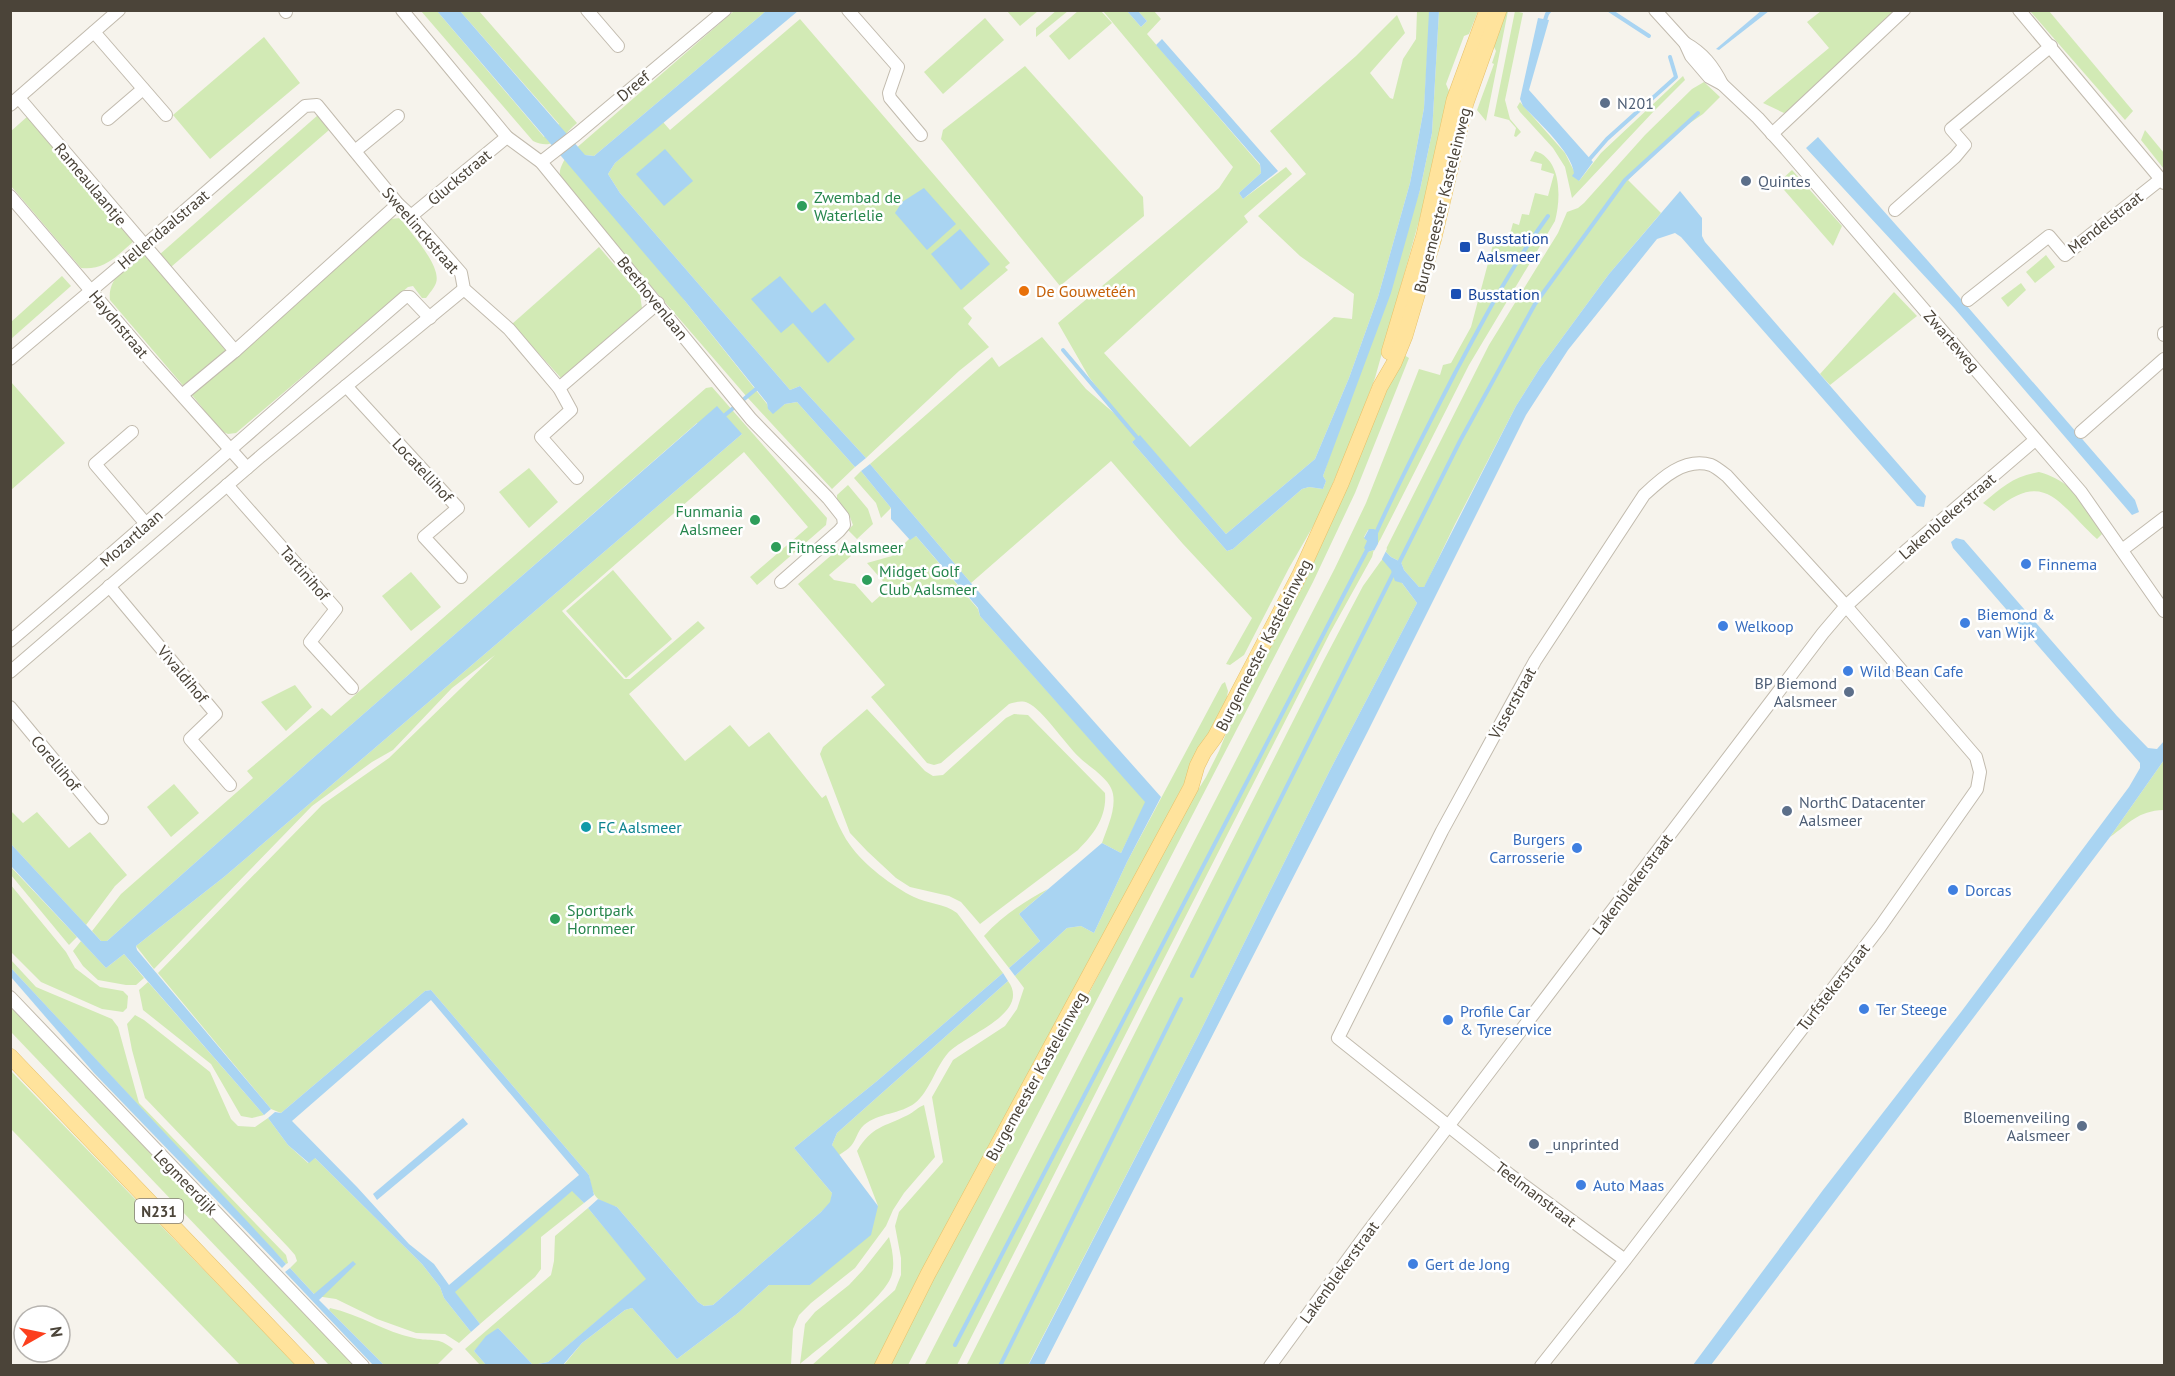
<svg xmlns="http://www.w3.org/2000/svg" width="2175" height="1376" font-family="'PT Sans',sans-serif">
	<rect width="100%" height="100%" fill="#f6f3ec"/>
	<!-- green -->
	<g fill="#d2eab5">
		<polygon points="1057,10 1068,11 1036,37 1036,28"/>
		<path d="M421,11H437L544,137L559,124L460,11H479L577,123C562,136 554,151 533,141Z"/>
		<path d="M734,11H766L594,156L585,155L685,301L767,404L769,410L773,413L785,404L797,402L855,467L832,489L747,397L568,190C558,175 557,173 566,157Z"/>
		<polygon points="1007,11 1038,11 1020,26"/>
		<polygon points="1078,11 1101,11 1112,23 1069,60 1049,36"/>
		<polygon points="1103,11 1127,11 1141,27 1147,21 1138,11 1154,11 1161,19 1147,34 1260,165 1261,173 1239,193 1243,199 1286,167 1292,174 1244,216 1248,222 1104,353 1190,447 1334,317 1352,319 1354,294 1300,256 1258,216 1306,174 1270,131 1356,56 1397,15 1405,33 1370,73 1390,98 1393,99 1403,59 1416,39 1417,11 1430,11 1424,108 1410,183 1378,297 1349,378 1315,459 1226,534 1140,436 1132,442 1227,551 1233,549 1302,489 1309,487 1323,489 1326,481 1323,476 1420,190 1432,133 1439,11 1478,11 1469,34 1464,36 1446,84 1449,91 1426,196 1375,378 1354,433 1319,516 1289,568 1244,655 1230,665 1226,664 1252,618 1183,544 1111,461 971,583 870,464 992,357 999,367 1042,337 1086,389 1122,420 1089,377 1058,323 1219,188 1233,167"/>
		<polygon points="1503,11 1508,11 1486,121 1477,110 1494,64 1492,63 1496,51 1492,43"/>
		<polygon points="1515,11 1523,13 1505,100 1510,119 1521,132 1516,137 1514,136 1516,128 1509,120 1494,116"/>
		<polygon points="1821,11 1896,11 1794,108 1784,113 1763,103 1829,48 1807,22"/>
		<polygon points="2030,11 2049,11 2133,111 2125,120"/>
		<polygon points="985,18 1004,40 943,94 924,72"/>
		<polygon points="800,19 1010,263 1005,267 1008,270 963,308 972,318 968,324 989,347 959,371 866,458 800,386 790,390 620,193 608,174 615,163 663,122 670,130"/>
		<polygon points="264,37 300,83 210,159 173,115"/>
		<polygon points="1025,66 1143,197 1144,216 1060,286 941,139 943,130"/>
		<polygon points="1683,76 1685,80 1654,111 1572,198 1565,167 1553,148 1520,112 1517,107 1520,102 1565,153 1579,181 1601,153"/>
		<polygon points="1704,82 1720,97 1703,114 1671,136 1628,180 1661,213 1609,274 1540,368 1516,406 1455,524 1426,584 1424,587 1419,587 1404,570 1401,562 1391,557 1385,551 1489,345 1558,233 1567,212 1578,208 1584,203 1645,135 1692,89"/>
		<polygon points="318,115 329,130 171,267 159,255"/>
		<path d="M28,116L136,239C119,254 105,271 81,268L11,186L10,132Z"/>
		<polygon points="2145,130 2164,153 2164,169 2141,140"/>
		<path d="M1535,151C1562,159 1561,199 1555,221L1469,365L1378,544V532L1368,530L1364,537L1367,541L1368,552L1374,550L1372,557L1331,631L957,1365L924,1366L1335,568L1366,503L1419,369L1440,375L1443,365L1451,363L1471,327L1495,237L1508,241L1513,223L1519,225L1522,214L1529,215L1535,193L1548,196L1554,174L1541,170L1542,164L1530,161Z"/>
		<polygon points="1792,170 1842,226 1833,246 1778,183"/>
		<path d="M400,218C410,232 442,266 436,283C434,288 429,294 426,298H422L413,286L408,287L236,433L228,434L221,431L192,395L391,219Z"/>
		<polygon points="599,247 640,295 642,308 638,316 566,380 561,378 512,324"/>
		<path d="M145,250L231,348L186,389L110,300C107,278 129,264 145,250Z"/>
		<polygon points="2046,255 2055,267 2035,283 2026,272"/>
		<polygon points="62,276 71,286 11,339 11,322"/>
		<polygon points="2021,283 2026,290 2008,307 2001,298"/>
		<polygon points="1894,292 1917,316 1830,385 1820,374"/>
		<polygon points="1404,355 1409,358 1355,493 1313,582 908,1365 889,1366 949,1249 1040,1087 1180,819 1206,777 1219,751 1230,724 1385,392"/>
		<polygon points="11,382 65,443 11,490 10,490"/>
		<path d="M712,387L827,518L826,525L757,585L750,577L808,527L744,452L562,611L624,679H630L698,621L705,628L629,694L685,761L730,725L749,747L769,732L822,798L826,795C833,811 839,830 850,845C863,864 893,887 914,897C928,904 944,903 957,913L1003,973L877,1081L794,1148L832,1193L831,1202L821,1212L713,1305L704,1306L698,1302L617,1207C595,1200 593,1198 589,1175L431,990L425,991L281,1113L271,1109L158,973L322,805L389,758L495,655L452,688L393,750L372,762L312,806L154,969L136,946L224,877L742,434L697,423L313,758L107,941H101L92,931L121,894L253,778L247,771L322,708L331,716L706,388Z"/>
		<polygon points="529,468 558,502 529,528 499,492"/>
		<polygon points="861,471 891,508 881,518 876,503 854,478"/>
		<path d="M2039,472C2072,481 2085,504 2106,530L2097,539C2059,505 2046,467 1994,511L1983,503C2002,487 2014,476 2039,472Z"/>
		<polygon points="848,485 868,509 873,524 857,539 848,530 853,525 850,517 837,501 837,495"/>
		<path d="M916,536L978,609L980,616L1146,802L1121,853L1102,843C1107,828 1116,810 1113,794C1111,779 1089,767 1079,757C1066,745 1042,709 1028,703C1022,700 1015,702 1009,704L941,763L934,765L927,763L871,697L885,685L798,584L842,546L851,556L829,575L834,580L855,584L872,603L889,588L867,563L892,556L909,539Z"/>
		<polygon points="1383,558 1417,603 1329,772 1198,1036 1028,1365 966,1366 1324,660 1363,586"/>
		<polygon points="613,570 672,639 626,678 566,611"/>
		<polygon points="411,572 441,607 411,631 382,596"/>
		<polygon points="1225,682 1228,691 1226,703 1101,943 915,1283 875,1365 811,1366 895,1290 901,1275 901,1258 895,1226 899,1212 943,1162 932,1097 953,1060 1005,1026 1017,1009 1024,988 1015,976 1067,928 1081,926 1094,933 1127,862 1222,684"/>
		<polygon points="295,685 312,707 286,731 261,702"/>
		<path d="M867,709L925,771L933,776L943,775L1006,718L1014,714L1028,715L1105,793C1107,817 1094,834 1078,850L980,924L961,902L949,896L910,887L896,878L867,851L850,833L820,754L823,747Z"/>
		<path d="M2164,760V810C2137,811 2130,823 2110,837Z"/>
		<polygon points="174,784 199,813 171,837 147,807"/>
		<polygon points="10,810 23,823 37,812 69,848 90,832 127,875 115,886 86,925 11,844"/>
		<polygon points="10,866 77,937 69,945 11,875"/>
		<polygon points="10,884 66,952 75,968 100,987 123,991 128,996 127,1008 123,1012 102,1009 41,982 11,952"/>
		<path d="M1048,889L1019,914L1040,941L1009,968L984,936C1002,916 1025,901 1048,889Z"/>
		<polygon points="81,941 106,968 124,954 144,978 136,985 126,985 98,980 83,966 73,951"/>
		<polygon points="11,960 36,987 112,1019 118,1027 139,1103 286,1255 288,1263 286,1264 11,968"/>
		<path d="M1008,981C1032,1014 964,1035 948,1053C935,1068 930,1091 915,1103C901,1114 878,1113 864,1125C857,1131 856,1142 849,1148C846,1151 841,1153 838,1156L832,1145L837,1133Z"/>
		<polygon points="148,982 264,1115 252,1118 241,1116 211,1064 143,1010 139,990"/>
		<polygon points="10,1004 355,1365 329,1365 11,1032"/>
		<polygon points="135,1015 144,1020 210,1072 231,1119 238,1126 255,1127 268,1118 288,1145 308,1163 314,1157 422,1264 440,1287 444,1298 471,1332 459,1343 445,1334 416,1333 377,1319 336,1299 316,1296 290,1268 297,1261 295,1255 288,1247 145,1098 132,1050 127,1024"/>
		<polygon points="10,1070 296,1365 240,1365 11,1129"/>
		<path d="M924,1105L935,1157L904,1193L893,1210L886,1226L855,1268L811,1303L799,1315L793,1329L791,1365L563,1366L582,1343L625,1310L632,1308L677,1359L738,1313L769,1285H810L878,1206L857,1151C872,1126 884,1127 908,1115C914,1112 918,1107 924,1105Z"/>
		<polygon points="572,1190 584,1203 541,1237 541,1269 535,1277 480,1324 454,1292"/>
		<polygon points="588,1208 647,1279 548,1362 533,1365 498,1328 474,1351 486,1365 480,1365 465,1349 551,1275 554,1261 555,1236"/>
		<path d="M889,1237C892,1248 895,1263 892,1274C887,1297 820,1347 800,1364L805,1324L815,1312L849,1285L863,1270Z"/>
		<path d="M330,1308C359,1314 385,1332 414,1338C432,1342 437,1336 453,1349L437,1365H384L329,1310Z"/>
	</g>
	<!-- water -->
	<g fill="#a9d4f2" fill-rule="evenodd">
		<polygon points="1762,10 1769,11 1719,50 1716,49"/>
		<polygon points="437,11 460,11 585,155 594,156 766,11 798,11 615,163 608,174 620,193 790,390 800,386 866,458 855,467 797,402 785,404 773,414 768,409 767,403 685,301"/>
		<polygon points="1127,11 1138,11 1147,21 1141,27"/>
		<polygon points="1429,11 1439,11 1432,133 1420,190 1391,293 1323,476 1326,481 1323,489 1309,487 1302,489 1233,549 1227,551 1132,442 1140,435 1226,534 1315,459 1349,378 1378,297 1410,183 1424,108"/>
		<path d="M1538,18L1549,20L1529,90L1593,162L1579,181L1572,176L1574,173C1571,151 1538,122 1523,106L1520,99Z"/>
		<polygon points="1162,39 1278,171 1243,199 1239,193 1261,173 1260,164 1156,45"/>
		<polygon points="1818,137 1928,261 2135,500 2139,512 2132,515 1955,309 1806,148"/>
		<polygon points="665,149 693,181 664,206 636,174"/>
		<polygon points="924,188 956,224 927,250 895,213 902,202"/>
		<polygon points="1680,191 1702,218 1702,236 1705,242 1926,496 1924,507 1917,506 1681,237 1675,233 1657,239 1568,350 1526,415 1367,733 1044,1365 1028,1366 1198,1036 1329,772 1417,603 1402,583 1395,581 1391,570 1374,550 1368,552 1364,548 1367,541 1364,538 1369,529 1374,529 1378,532 1378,544 1391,557 1401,562 1404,570 1419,587 1424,587 1516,406 1540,368 1609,274"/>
		<polygon points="960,229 990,264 961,290 931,254"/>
		<polygon points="780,276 812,313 825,303 855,339 828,363 793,323 781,333 751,299"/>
		<polygon points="717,406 742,434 224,877 136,946 137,950 271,1109 264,1115 124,954 106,968 11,866 11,844 101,941 107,941 313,758"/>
		<polygon points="870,464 971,583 1161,797 1127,862 1094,933 1081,926 1067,928 1015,976 1009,968 1040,941 1019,914 1102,843 1121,853 1145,802 980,616 978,608 916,536 910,540 891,519 891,508 861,471"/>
		<polygon points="1956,538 1964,540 2117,716 2148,748 2157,749 2164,741 2164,760 2110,837 1711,1365 1693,1365 1823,1190 1961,1012 2129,787 2140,768 2140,763 1953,548 1951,542"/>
		<polygon points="11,968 272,1248 286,1264 282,1268 94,1073 11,977"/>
		<polygon points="1003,973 1008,981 837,1133 832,1145 878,1206 871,1235 810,1285 769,1285 738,1313 677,1359 632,1308 625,1310 582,1343 563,1365 486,1365 474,1351 486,1336 498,1328 533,1365 548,1362 646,1279 588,1208 598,1199 617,1207 698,1302 704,1306 713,1305 821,1212 830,1202 832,1193 794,1148 877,1081"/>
		<path d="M431,990L589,1175L594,1195L584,1203L572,1191L455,1292L480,1324L471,1332L444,1298L440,1287L422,1264L315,1158L309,1163L288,1145L268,1118L275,1112L281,1113L425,991ZM431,1000L579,1175L449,1285L434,1264L409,1244L357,1187L292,1121Z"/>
		<polygon points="463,1118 468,1124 377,1200 373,1194"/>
		<polygon points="353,1261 356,1264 319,1300 384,1365 373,1365 285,1272 290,1268 314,1294"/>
	</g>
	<!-- pier -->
	<polygon fill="#f6f3ec" points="1380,540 1387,549 1381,561 1373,553"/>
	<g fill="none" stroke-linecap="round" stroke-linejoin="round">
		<!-- stream -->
		<g stroke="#a9d4f2" stroke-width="4">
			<polyline points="1609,10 1649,36"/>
			<polyline points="1544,23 1547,14 1550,10"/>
			<polyline points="1588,161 1607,139 1676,77 1670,57"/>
			<polyline points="1063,350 1140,441"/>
			<polyline points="725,415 756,389"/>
			<path d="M1376,533C1400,479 1428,426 1455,373C1484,319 1512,265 1548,216"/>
			<polyline points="1398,565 1460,441 1535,304 1625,180 1698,113"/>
			<polyline points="1192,976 1394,572"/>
			<polyline points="955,1345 1368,548"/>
			<polyline points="1000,1366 1181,999"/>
		</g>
		<!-- minor casing -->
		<g stroke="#c2bbae" stroke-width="14">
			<g id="minor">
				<polyline points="285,10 286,12"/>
				<polyline points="402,10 507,137 541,162 751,419 828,498 843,517 844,525 839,531 781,582"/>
				<polyline points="587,10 618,46"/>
				<polyline points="848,10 898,67 889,93 890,98 921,135"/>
				<polyline points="1655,10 1685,43 1691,56 1709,77 1722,84 1758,118 1786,149 2062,470 2081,492 2164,611"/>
				<polyline points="2019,10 2164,183"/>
				<polyline points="94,32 166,115"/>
				<path d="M1685,43C1703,53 1713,66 1722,84"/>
				<polyline points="19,98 235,351 182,395"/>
				<polyline points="10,105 119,10"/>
				<polyline points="108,119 143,89"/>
				<polyline points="1772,134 1904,10"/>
				<polyline points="355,151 398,116"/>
				<polyline points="541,162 577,134 725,10"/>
				<polyline points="10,196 151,361 247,468"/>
				<polyline points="1895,210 1955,157 1965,145 1951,129 2051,46"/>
				<polyline points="411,216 507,137"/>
				<polyline points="1968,300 2049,236 2065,255 2161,179"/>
				<polyline points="2164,333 2164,335"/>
				<polyline points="235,351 398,204"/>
				<polyline points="10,359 144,246 305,106 317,105 398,204 411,216 461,273 464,289 509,329 559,388 571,410 541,437 577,478"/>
				<polyline points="346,386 458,508 424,537 461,577"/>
				<polyline points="559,388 658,303"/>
				<polyline points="132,432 95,464 147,525"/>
				<polyline points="2081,432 2164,359"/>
				<polyline points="227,485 336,609 310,642 352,688"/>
				<polyline points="2122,550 2164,518"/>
				<polyline points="109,586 216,714 190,739 230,785"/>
				<path d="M10,641C143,528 273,411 405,297H410L430,318"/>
				<polyline points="10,672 261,456 464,289"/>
				<polyline points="10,707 102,818"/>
				<polyline points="10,997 363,1366"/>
				<polyline points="1270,1366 1367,1233 1823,633 1846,606 1908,549 2035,440"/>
				<path d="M1541,1366L1625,1260L1880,927L1977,789L1980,772L1976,757L1846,606L1727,476C1722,472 1716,467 1711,465C1684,457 1661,479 1644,495L1535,661L1442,831L1338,1038L1510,1175L1625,1260"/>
			</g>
		</g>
		<!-- major casing -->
		<g stroke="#e6c16a" stroke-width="16">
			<g id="major">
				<polyline points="1389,352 1424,235 1454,100 1487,10"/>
				<polyline points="10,1056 307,1366"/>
				<polyline points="882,1366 928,1274 1191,787 1197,766 1204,752 1215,737 1299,576 1341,484 1380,387 1394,363 1405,336 1434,238 1466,103 1499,10"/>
			</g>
		</g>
		<!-- minor -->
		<use href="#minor" stroke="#fff" stroke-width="12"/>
		<!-- major -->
		<use href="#major" stroke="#ffe39c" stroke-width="15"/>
	</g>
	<!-- markers -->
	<g fill="#5c6f8a" stroke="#fff" stroke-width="2">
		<circle cx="1605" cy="103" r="6"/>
		<circle cx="1746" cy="181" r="6"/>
		<circle cx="1849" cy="692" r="6"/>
		<circle cx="1787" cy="811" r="6"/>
		<circle cx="2082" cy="1126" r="6"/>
		<circle cx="1534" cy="1144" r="6"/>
	</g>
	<g fill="#2e9e5b" stroke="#fff" stroke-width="2">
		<circle cx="802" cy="206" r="6"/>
		<circle cx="755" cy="520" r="6"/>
		<circle cx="776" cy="547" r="6"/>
		<circle cx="867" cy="580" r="6"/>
		<circle cx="555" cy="919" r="6"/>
	</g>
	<g fill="#1a4fb4" stroke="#fff" stroke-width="2">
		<rect x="1459" y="241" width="12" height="12" rx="3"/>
		<rect x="1450" y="288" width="12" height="12" rx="3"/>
	</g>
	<circle fill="#e8710a" stroke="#fff" stroke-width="2" cx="1024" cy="291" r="6"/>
	<g fill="#3f7fe0" stroke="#fff" stroke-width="2">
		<circle cx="2026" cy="564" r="6"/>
		<circle cx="1965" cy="623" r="6"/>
		<circle cx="1723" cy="626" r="6"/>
		<circle cx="1848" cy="671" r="6"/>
		<circle cx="1577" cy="848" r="6"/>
		<circle cx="1953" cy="890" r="6"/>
		<circle cx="1864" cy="1009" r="6"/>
		<circle cx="1448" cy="1020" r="6"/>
		<circle cx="1581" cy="1185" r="6"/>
		<circle cx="1413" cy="1264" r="6"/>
	</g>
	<circle fill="#0f9aa8" stroke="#fff" stroke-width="2" cx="586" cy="827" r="6"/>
	<g text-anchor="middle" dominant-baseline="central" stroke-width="5" stroke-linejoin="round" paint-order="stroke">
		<!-- shield labels -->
		<rect fill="#fff" stroke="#817c74" stroke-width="1.5" x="135" y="1199" width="48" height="24" rx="4.5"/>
		<g font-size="15" font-weight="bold" fill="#4b4439">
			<text x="159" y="1211">N231</text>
		</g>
		<!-- street labels -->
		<g font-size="16" fill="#4b4439" stroke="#fff">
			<text transform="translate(633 86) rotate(-40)">Dreef</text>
			<text transform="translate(459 177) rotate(-40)">Gluckstraat</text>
			<text transform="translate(91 184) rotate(50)">Rameaulaantje</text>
			<text transform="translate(1442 200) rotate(-76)">Burgemeester Kasteleinweg</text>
			<text transform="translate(2105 222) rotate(-38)">Mendelstraat</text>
			<text transform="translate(163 229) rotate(-40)">Hellendaalstraat</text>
			<text transform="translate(421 230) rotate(49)">Sweelinckstraat</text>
			<text transform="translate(653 298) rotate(51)">Beethovenlaan</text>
			<text transform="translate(119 324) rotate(50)">Haydnstraat</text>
			<text transform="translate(1952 341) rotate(49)">Zwarteweg</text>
			<text transform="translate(423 470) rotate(47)">Locatellihof</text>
			<text transform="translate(1947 516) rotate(-41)">Lakenblekerstraat</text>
			<text transform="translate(131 538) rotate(-41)">Mozartlaan</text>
			<text transform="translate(305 573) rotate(49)">Tartinihof</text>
			<text transform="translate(1263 645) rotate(-63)">Burgemeester Kasteleinweg</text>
			<text transform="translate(183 674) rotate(50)">Vivaldihof</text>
			<text transform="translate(1512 703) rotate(-61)">Visserstraat</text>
			<text transform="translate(56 763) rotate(50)">Corellihof</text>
			<text transform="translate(1632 884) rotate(-53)">Lakenblekerstraat</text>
			<text transform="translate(1833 987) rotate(-52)">Turfstekerstraat</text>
			<text transform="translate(1036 1076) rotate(-61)">Burgemeester Kasteleinweg</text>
			<text transform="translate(186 1182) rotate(46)">Legmeerdijk</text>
			<text transform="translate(1536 1194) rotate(37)">Teelmanstraat</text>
			<text transform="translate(1339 1272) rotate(-54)">Lakenblekerstraat</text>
		</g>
		<!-- service labels -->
		<g font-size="16" fill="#4e5e75" stroke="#fff" text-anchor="start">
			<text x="1617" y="103">N201</text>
			<text x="1758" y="181">Quintes</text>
			<text x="1837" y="683" text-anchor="end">BP Biemond<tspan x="1837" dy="18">Aalsmeer</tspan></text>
			<text x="1799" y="802">NorthC Datacenter<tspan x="1799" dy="18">Aalsmeer</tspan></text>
			<text x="2070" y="1117" text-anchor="end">Bloemenveiling<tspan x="2070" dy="18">Aalsmeer</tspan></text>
			<text x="1546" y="1144">_unprinted</text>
		</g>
		<!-- leisure labels -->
		<g font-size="16" fill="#27864d" stroke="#fff" text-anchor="start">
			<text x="814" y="197">Zwembad de<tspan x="814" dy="18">Waterlelie</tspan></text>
			<text x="743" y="511" text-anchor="end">Funmania<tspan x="743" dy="18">Aalsmeer</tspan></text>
			<text x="788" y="547">Fitness Aalsmeer</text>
			<text x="879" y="571">Midget Golf<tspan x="879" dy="18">Club Aalsmeer</tspan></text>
			<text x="567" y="910">Sportpark<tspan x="567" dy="18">Hornmeer</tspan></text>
		</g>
		<!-- transit labels -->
		<g font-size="16" fill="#164399" stroke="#fff" text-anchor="start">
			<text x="1477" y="238">Busstation<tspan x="1477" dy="18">Aalsmeer</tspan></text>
			<text x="1468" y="294">Busstation</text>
		</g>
		<!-- food labels -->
		<g font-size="16" fill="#c56008" stroke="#fff" text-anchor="start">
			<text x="1036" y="291">De Gouwetéén</text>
		</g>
		<!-- shop labels -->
		<g font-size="16" fill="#366cbe" stroke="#fff" text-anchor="start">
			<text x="2038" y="564">Finnema</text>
			<text x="1977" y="614">Biemond &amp;<tspan x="1977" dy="18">van Wijk</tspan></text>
			<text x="1735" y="626">Welkoop</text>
			<text x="1860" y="671">Wild Bean Cafe</text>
			<text x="1565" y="839" text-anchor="end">Burgers<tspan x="1565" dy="18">Carrosserie</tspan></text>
			<text x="1965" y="890">Dorcas</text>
			<text x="1876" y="1009">Ter Steege</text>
			<text x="1460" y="1011">Profile Car<tspan x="1460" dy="18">&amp; Tyreservice</tspan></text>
			<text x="1593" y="1185">Auto Maas</text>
			<text x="1425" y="1264">Gert de Jong</text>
		</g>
		<!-- culture labels -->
		<g font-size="16" fill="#0d838f" stroke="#fff" text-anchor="start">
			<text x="598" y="827">FC Aalsmeer</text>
		</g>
	</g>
	<!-- border -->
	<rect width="2175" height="1376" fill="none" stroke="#4b4439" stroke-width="24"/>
	<!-- north arrow -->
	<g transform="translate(42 1334) rotate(81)"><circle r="28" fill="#ffffff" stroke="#b7b4b0" stroke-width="1.5"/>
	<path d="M0-4.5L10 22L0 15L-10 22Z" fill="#fc3f1d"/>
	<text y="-9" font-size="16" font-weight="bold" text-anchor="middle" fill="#4b4439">N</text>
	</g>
</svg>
